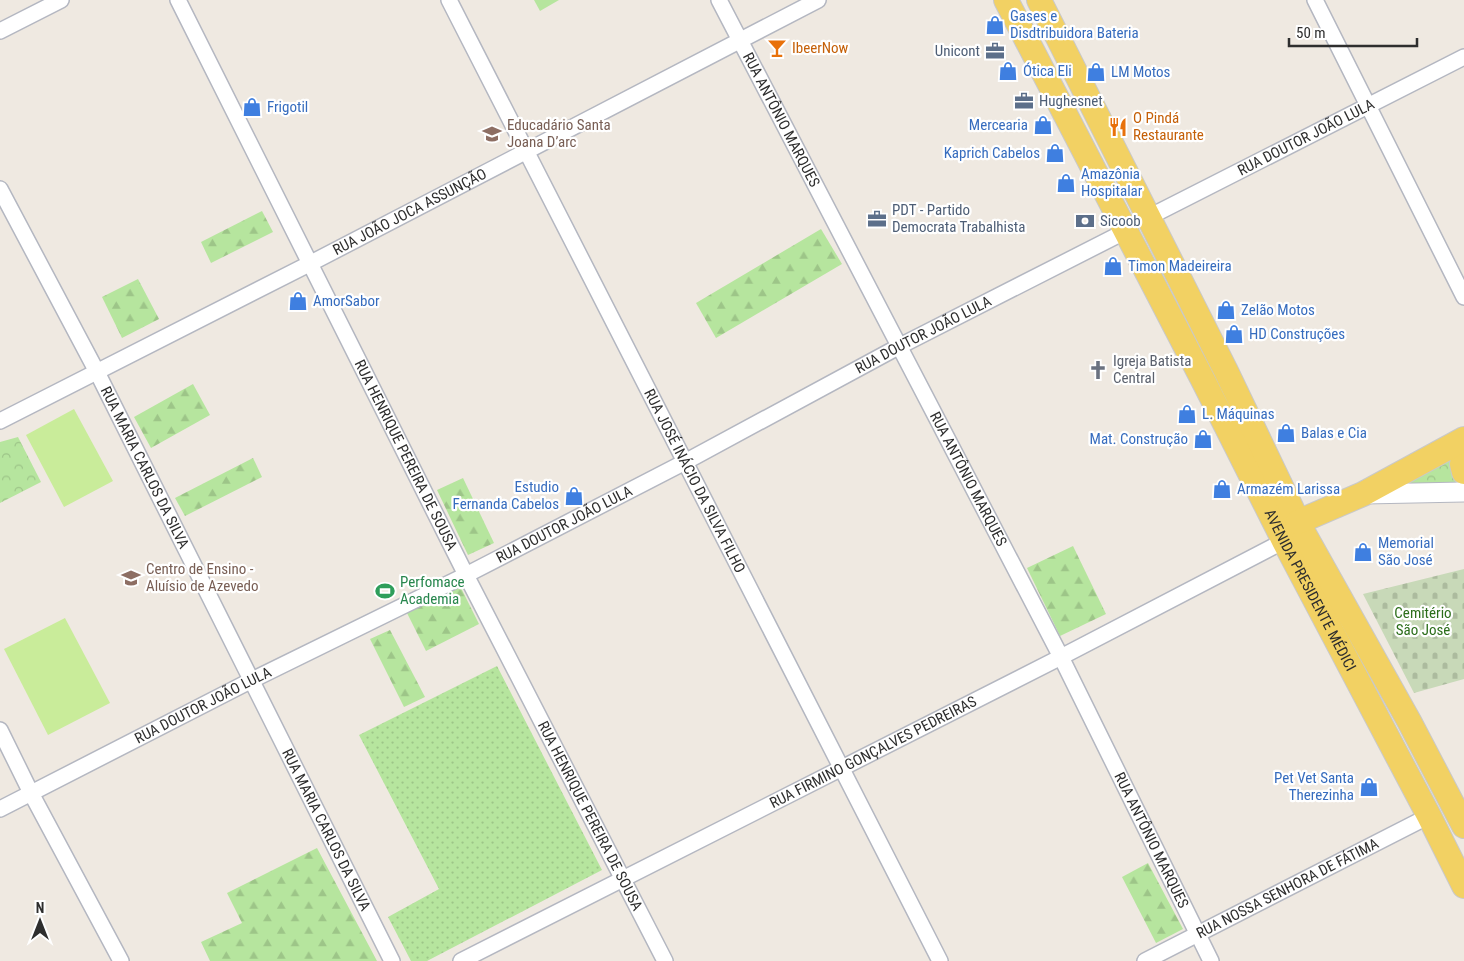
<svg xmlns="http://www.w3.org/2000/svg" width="1464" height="961" font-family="'Roboto Condensed',sans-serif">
	<defs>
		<pattern id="grass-dots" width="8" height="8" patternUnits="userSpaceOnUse" patternTransform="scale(1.25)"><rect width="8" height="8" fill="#b6e59e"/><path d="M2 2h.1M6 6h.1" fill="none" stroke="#9dc588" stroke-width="1.8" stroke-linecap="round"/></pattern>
		<pattern id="forest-firs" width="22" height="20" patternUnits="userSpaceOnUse" patternTransform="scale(1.25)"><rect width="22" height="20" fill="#b6e59e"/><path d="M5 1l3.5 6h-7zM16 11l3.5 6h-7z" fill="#9dc588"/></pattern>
		<pattern id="cemetery-stones" width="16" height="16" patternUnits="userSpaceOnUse" patternTransform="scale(1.25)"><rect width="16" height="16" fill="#c8d9b8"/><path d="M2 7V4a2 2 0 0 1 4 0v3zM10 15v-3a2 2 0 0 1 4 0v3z" fill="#acbb9e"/></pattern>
		<pattern id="park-crowns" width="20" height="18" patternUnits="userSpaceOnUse" patternTransform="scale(1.25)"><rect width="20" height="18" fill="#b6e59e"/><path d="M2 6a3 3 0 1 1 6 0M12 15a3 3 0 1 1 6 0" fill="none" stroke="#9dc588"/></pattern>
	</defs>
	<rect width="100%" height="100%" fill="#efe9e1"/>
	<!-- grass -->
	<polygon fill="url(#grass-dots)" points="497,666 602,870 427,961 411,961 388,917 439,889 359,735"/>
	<!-- forest -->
	<g fill="url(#forest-firs)">
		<polygon points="262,211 273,232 211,263 201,242"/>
		<polygon points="821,229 842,264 716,338 696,303"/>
		<polygon points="138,279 159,319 122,338 102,297"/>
		<polygon points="193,384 210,415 151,448 134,417"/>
		<polygon points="253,458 262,477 185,516 175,498"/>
		<polygon points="463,478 494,543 468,555 437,490"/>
		<polygon points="1073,546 1106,614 1060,636 1027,568"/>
		<polygon points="460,586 479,624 426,651 407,613"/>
		<polygon points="390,630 425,697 404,707 370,639"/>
		<polygon points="317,848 377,961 210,961 201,942 242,923 227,893"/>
		<polygon points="1148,863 1183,929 1156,943 1122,877"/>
	</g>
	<!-- cemetery -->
	<polygon fill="url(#cemetery-stones)" points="1464,569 1464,679 1414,693 1363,594"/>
	<!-- park -->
	<g fill="url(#park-crowns)">
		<polygon points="534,0 559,0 540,11"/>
		<polygon points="18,437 41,482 0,503 0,442"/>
		<polygon points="1464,448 1464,485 1391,484"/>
	</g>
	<!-- pitch -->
	<g fill="#c9ec9a">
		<polygon points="74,409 113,481 64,507 26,435"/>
		<polygon points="65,618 110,703 48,735 4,649"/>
	</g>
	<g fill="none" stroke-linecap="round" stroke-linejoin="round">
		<!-- minor casing -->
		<g stroke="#b4b7c1" stroke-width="18">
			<g id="minor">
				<path id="s1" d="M178,0L466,575L665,961"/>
				<path id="s2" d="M449,0L940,961"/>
				<path id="s3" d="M719,0L1061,657L1211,961"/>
				<polyline points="1315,0 1464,297"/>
				<polyline points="0,31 61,0"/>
				<path id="s4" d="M0,189L97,372L392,961"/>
				<path id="s5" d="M1149,217L1464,57"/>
				<path id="s6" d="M0,421L311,263L818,0"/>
				<polyline points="0,730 31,793 121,961"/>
				<path id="s7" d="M0,809L250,681L466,575L685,462L898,347L1126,231"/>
				<path id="s8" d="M461,961L1061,657L1284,541"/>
				<path id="s9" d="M1145,961L1429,816"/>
			</g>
		</g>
		<!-- tertiary casing -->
		<g stroke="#b4b7c1" stroke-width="21">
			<polyline id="tertiary" points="1365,494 1464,492"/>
		</g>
		<!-- primary casing -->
		<g stroke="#c9c9c9" stroke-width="26">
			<g id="primary">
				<path id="s10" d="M1006,0L1204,382L1284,541L1429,816L1464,886"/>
				<polyline points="1039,0 1226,371 1302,530 1409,721 1464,826"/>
				<polyline points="1464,454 1462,464 1464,472"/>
				<polyline points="1298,522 1363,494 1464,439"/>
			</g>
		</g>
		<!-- minor -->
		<use href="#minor" stroke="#fff" stroke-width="15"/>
		<!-- tertiary -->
		<use href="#tertiary" stroke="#fff" stroke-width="19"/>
		<!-- primary -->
		<use href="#primary" stroke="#f2d163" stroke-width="24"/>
	</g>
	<!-- icons -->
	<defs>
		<g id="shop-bare" transform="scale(1.5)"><path d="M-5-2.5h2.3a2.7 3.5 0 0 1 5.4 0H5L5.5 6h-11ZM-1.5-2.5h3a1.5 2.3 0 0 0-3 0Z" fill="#3f7fe0" stroke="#fff" stroke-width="2.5" paint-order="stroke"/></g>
		<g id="bar-bare" transform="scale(1.5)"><path d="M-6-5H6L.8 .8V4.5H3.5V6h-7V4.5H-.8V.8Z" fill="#e8710a" stroke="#fff" stroke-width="2.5" paint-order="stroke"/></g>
		<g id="office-bare" transform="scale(1.5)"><path d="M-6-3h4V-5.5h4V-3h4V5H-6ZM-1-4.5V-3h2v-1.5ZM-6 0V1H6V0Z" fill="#5c6f8a" stroke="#fff" stroke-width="2.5" paint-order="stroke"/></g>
		<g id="restaurant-bare" transform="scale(1.5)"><path d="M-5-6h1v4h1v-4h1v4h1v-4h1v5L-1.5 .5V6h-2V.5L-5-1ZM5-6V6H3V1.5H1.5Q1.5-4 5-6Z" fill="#e8710a" stroke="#fff" stroke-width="2.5" paint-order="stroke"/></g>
		<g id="school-bare" transform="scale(1.5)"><path d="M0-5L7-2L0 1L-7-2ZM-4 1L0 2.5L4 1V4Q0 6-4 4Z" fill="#8d6e63" stroke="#fff" stroke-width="2.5" paint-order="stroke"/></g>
		<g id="bank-bare" transform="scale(1.5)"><path d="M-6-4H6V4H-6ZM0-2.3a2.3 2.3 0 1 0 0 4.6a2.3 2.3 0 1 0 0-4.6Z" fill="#5c6f8a" stroke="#fff" stroke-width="2.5" paint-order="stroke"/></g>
		<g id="church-bare" transform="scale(1.5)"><path d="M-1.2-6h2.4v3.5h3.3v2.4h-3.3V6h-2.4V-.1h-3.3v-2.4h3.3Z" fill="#6b7280" stroke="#fff" stroke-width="2.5" paint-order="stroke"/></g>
		<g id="stadium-bare" transform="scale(1.5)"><path d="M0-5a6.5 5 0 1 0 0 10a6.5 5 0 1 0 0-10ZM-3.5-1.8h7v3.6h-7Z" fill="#2e9e5b" stroke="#fff" stroke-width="2.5" paint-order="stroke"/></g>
	</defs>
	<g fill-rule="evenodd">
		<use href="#shop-bare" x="995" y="25"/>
		<use href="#bar-bare" x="777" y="48"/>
		<use href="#office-bare" x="995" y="51"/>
		<use href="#shop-bare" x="1008" y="71"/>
		<use href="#shop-bare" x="1096" y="72"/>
		<use href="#office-bare" x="1024" y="101"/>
		<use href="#shop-bare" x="252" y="107"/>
		<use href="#shop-bare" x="1043" y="125"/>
		<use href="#restaurant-bare" x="1118" y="127"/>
		<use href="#school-bare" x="492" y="134"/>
		<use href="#shop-bare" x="1055" y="153"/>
		<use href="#shop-bare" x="1066" y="183"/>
		<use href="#office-bare" x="877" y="219"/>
		<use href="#bank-bare" x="1085" y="221"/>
		<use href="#shop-bare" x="1113" y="266"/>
		<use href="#shop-bare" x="298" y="301"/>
		<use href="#shop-bare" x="1226" y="310"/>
		<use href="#shop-bare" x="1234" y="334"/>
		<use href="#church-bare" x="1098" y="370"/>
		<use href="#shop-bare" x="1187" y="414"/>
		<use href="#shop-bare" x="1286" y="433"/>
		<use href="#shop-bare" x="1203" y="439"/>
		<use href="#shop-bare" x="1222" y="489"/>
		<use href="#shop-bare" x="574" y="496"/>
		<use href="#shop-bare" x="1363" y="552"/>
		<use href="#school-bare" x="131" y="578"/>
		<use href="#stadium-bare" x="385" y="591"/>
		<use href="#shop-bare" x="1369" y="787"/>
	</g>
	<g text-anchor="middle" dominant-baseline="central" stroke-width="4.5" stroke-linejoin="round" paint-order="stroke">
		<!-- shop labels -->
		<g font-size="15" fill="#366cbe" stroke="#fff" text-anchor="start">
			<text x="1010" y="16">Gases e<tspan x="1010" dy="17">Disdtribuidora Bateria</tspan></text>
			<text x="1023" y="71">Ótica Eli</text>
			<text x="1111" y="72">LM Motos</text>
			<text x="267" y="107">Frigotil</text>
			<text x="1028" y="125" text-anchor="end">Mercearia</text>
			<text x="1040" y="153" text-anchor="end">Kaprich Cabelos</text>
			<text x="1081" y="174">Amazônia<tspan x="1081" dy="17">Hospitalar</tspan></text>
			<text x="1128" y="266">Timon Madeireira</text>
			<text x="313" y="301">AmorSabor</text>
			<text x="1241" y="310">Zelão Motos</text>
			<text x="1249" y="334">HD Construções</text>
			<text x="1202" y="414">L. Máquinas</text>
			<text x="1301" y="433">Balas e Cia</text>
			<text x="1188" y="439" text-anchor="end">Mat. Construção</text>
			<text x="559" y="487" text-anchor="end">Estudio<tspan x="559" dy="17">Fernanda Cabelos</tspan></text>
			<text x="1237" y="489">Armazém Larissa</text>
			<text x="1378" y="543">Memorial<tspan x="1378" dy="17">São José</tspan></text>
			<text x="1354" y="778" text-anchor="end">Pet Vet Santa<tspan x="1354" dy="17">Therezinha</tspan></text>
		</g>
		<!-- food labels -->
		<g font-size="15" fill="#c56008" stroke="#fff" text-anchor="start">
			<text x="792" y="48">IbeerNow</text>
			<text x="1133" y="118">O Pindá<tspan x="1133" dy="17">Restaurante</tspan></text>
		</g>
		<!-- service labels -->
		<g font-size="15" fill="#4e5e75" stroke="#fff" text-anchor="start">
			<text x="980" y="51" text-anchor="end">Unicont</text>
			<text x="1039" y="101">Hughesnet</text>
			<text x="892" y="210">PDT - Partido<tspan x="892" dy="17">Democrata Trabalhista</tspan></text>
			<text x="1100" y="221">Sicoob</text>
		</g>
		<!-- street labels -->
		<g font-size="15" fill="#2e2e2e" stroke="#fff">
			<text stroke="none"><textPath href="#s3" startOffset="135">RUA ANTÔNIO MARQUES</textPath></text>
			<text stroke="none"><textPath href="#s5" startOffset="176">RUA DOUTOR JOÃO LULA</textPath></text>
			<text stroke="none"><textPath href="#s6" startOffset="460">RUA JOÃO JOCA ASSUNÇÃO</textPath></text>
			<text stroke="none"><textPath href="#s7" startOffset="1038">RUA DOUTOR JOÃO LULA</textPath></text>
			<text stroke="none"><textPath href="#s1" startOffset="509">RUA HENRIQUE PEREIRA DE SOUSA</textPath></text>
			<text stroke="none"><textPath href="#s4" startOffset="314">RUA MARIA CARLOS DA SILVA</textPath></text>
			<text stroke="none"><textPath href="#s3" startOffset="540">RUA ANTÔNIO MARQUES</textPath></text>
			<text stroke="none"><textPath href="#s2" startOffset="540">RUA JOSÉ INÁCIO DA SILVA FILHO</textPath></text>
			<text stroke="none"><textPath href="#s7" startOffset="632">RUA DOUTOR JOÃO LULA</textPath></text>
			<text stroke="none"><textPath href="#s10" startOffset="664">AVENIDA PRESIDENTE MÉDICI</textPath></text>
			<text stroke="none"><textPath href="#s7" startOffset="228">RUA DOUTOR JOÃO LULA</textPath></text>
			<text stroke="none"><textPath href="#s8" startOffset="462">RUA FIRMINO GONÇALVES PEDREIRAS</textPath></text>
			<text stroke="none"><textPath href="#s1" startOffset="914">RUA HENRIQUE PEREIRA DE SOUSA</textPath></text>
			<text stroke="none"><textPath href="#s4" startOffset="719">RUA MARIA CARLOS DA SILVA</textPath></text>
			<text stroke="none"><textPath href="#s3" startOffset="945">RUA ANTÔNIO MARQUES</textPath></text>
			<text stroke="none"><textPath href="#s9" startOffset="160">RUA NOSSA SENHORA DE FÁTIMA</textPath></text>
		</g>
		<!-- education labels -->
		<g font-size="15" fill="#785e54" stroke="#fff" text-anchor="start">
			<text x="507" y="125">Educadário Santa<tspan x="507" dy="17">Joana D’arc</tspan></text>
			<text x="146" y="569">Centro de Ensino -<tspan x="146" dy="17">Aluísio de Azevedo</tspan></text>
		</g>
		<!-- worship labels -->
		<g font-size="15" fill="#5b616d" stroke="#fff" text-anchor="start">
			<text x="1113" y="361">Igreja Batista<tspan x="1113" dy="17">Central</tspan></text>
		</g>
		<!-- leisure labels -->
		<g font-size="15" fill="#27864d" stroke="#fff" text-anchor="start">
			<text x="400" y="582">Perfomace<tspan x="400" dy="17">Academia</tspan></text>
		</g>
		<!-- park labels -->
		<g font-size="15" fill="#2c6e1b" stroke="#fff">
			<text x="1423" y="613">Cemitério<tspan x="1423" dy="17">São José</tspan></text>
		</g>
	</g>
	<!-- north arrow -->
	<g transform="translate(40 921)" stroke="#ffffff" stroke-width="4" paint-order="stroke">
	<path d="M0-4L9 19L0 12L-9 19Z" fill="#2e2e2e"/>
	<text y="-8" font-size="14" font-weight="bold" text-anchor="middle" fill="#2e2e2e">N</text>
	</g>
	<!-- scale -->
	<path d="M1289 38v8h128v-8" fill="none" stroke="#2e2e2e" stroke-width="2.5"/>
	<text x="1296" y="38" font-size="15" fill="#2e2e2e" stroke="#ffffff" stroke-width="4" paint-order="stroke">50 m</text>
</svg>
